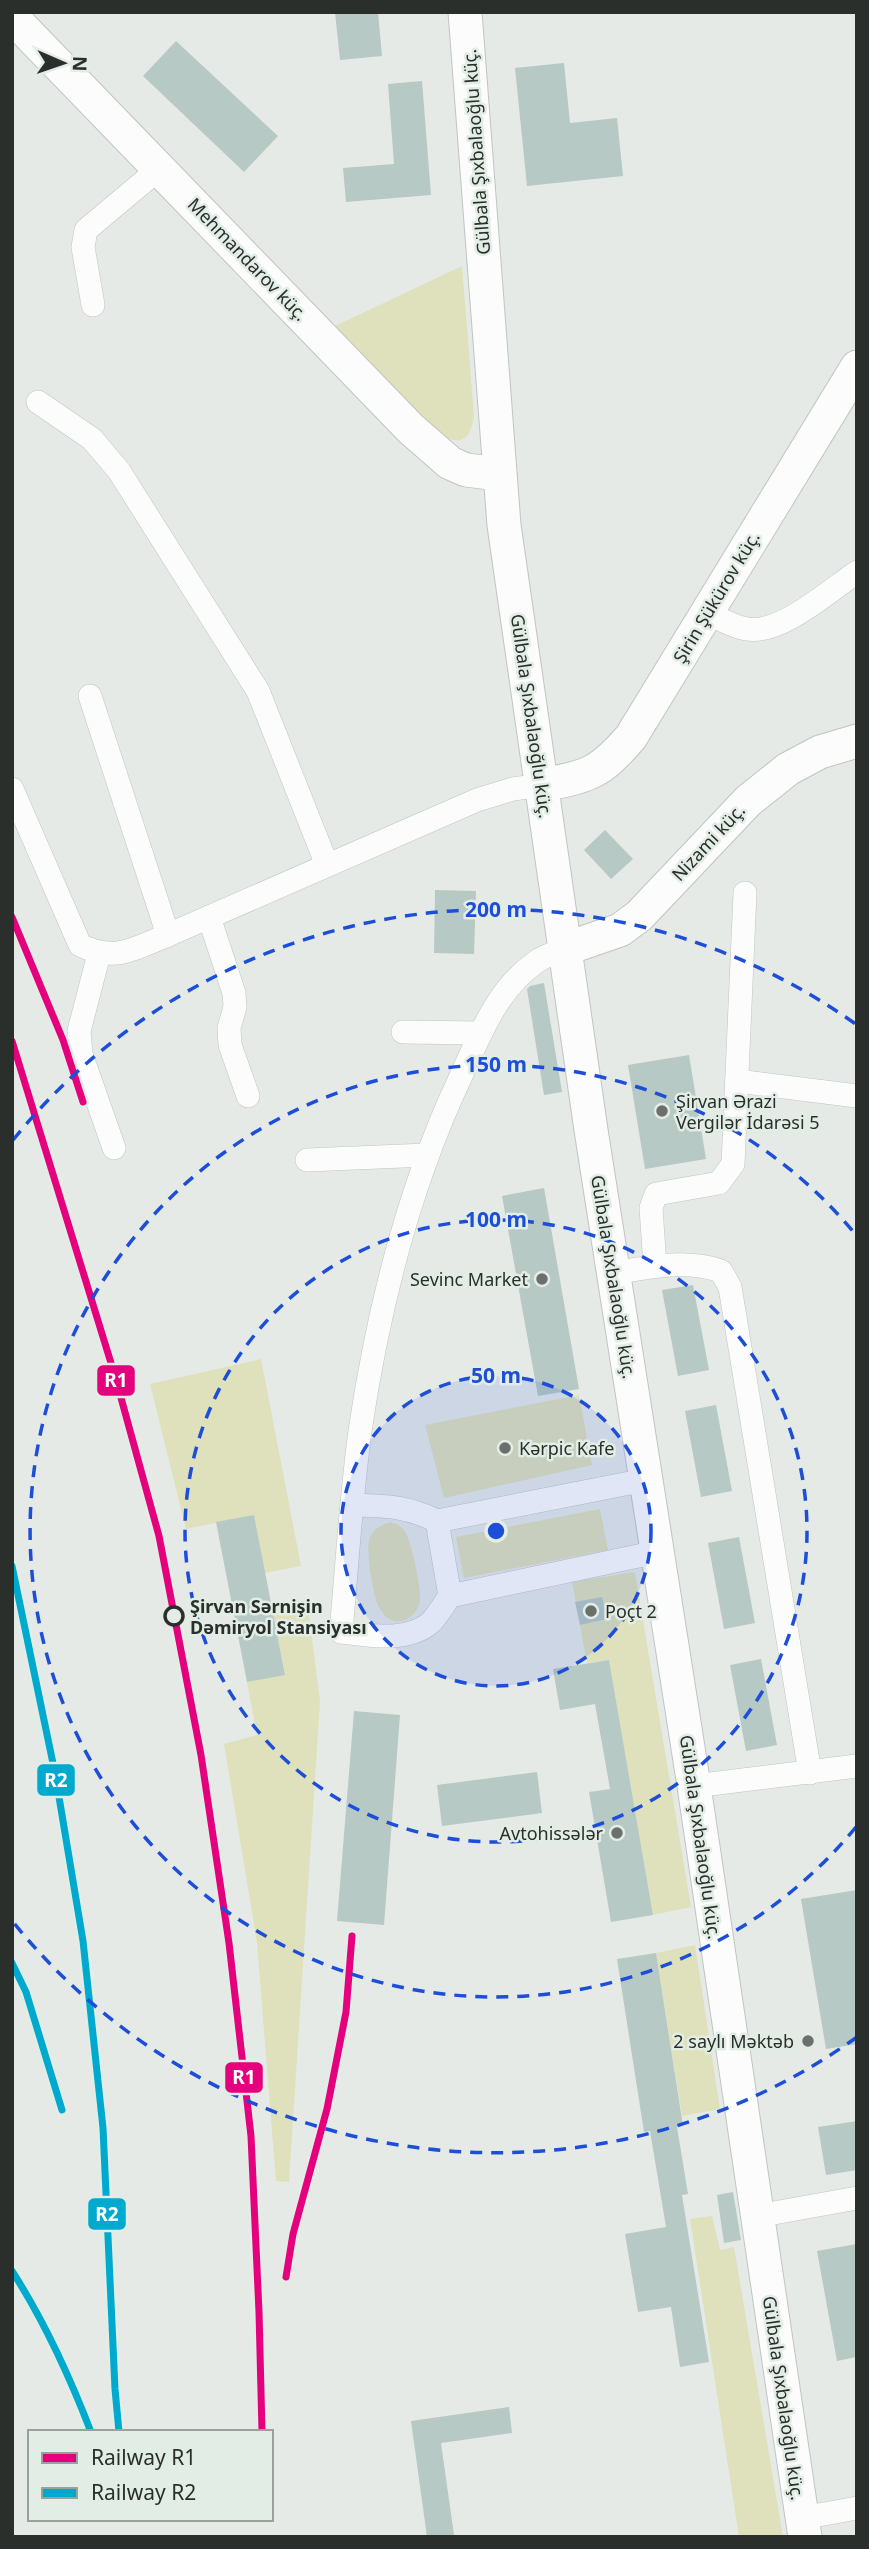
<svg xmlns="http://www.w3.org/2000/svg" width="869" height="2549" font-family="'Noto Sans',sans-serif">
	<rect width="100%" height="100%" fill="#e5eae6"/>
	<!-- green -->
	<g fill="#dee1bb">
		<path d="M462,266L474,416C470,440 463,446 439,435L333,327Z"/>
		<polygon points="261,1359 301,1566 265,1573 254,1515 186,1529 150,1384"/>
		<polygon points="579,1395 592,1465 444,1498 425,1425"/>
		<polygon points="600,1509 608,1550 464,1578 456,1537"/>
		<path d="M391,1522C396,1524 401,1526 404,1530C411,1538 421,1588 420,1598C420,1611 408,1623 395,1621C388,1620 382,1613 379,1607C373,1597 365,1548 370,1537C374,1528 382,1525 391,1522Z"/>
		<polygon points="635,1572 691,1907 653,1915 609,1660 587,1663 572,1582"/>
		<polygon points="307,1600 320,1701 289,2182 276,2181 257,1943 224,1744 257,1735 247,1682 285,1674 272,1607"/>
		<polygon points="695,1945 720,2109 682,2116 656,1953"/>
		<polygon points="712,2216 720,2250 734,2247 783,2537 739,2537 690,2219"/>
	</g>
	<!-- building -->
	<g fill="#b6c9c4">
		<polygon points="335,12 378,12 382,56 340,60"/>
		<polygon points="176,41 278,136 244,172 143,76"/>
		<polygon points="564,63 570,123 617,118 623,176 527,186 515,68"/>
		<polygon points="422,81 431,195 346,202 343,168 394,164 388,84"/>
		<polygon points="605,830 633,859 611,879 584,850"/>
		<polygon points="435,890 476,891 474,954 434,953"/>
		<polygon points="544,983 562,1092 544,1095 527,989 530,986"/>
		<polygon points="689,1055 706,1159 645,1169 628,1065"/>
		<polygon points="544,1188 579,1389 538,1396 502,1196"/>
		<polygon points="693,1285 709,1370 678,1376 662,1290"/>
		<polygon points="716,1405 732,1491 701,1497 685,1411"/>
		<polygon points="254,1515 285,1675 247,1682 216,1522"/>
		<polygon points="739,1537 755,1623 724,1629 708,1543"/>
		<polygon points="602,1597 607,1619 580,1625 575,1602"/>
		<polygon points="761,1659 777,1745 746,1751 730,1665"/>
		<polygon points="609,1660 653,1915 611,1922 589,1792 610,1789 595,1704 560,1710 553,1669"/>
		<polygon points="354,1711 400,1715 384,1925 337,1921"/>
		<polygon points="537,1772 542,1813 442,1826 437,1785"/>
		<polygon points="857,1890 857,2044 826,2049 801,1899"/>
		<polygon points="656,1953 683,2126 677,2127 688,2194 682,2195 709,2362 680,2367 671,2307 638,2312 625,2234 666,2227 650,2131 644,2132 617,1959"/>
		<polygon points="857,2121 857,2170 826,2175 818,2127"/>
		<polygon points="733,2192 741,2240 724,2243 717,2195"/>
		<polygon points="857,2244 857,2357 837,2361 817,2251"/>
		<polygon points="509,2407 512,2433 441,2443 454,2535 427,2537 411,2421"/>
	</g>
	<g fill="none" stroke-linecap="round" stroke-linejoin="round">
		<!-- street casing -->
		<g stroke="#c1c5c2" stroke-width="24">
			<g id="street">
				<polyline points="93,305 83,247 86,230 160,168"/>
				<polyline points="38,402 92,439 119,471 258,691 327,865"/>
				<path d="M706,612C718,618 733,627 747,629C780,635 829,591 857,572"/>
				<polyline points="90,696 168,935"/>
				<path d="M12,789L80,945C116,963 135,948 168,935L477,800L513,789L542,785"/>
				<polyline points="209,917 234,993 235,1007 229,1028 230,1045 248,1096"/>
				<path d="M565,949C555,953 544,956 536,962C497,989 480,1035 461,1076C408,1188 378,1309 360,1431C351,1498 347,1565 341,1632C369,1635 406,1643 430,1623C437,1617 444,1604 450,1596L657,1552"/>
				<polyline points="99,954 79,1031 81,1054 114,1148"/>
				<polyline points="403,1032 481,1033"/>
				<polyline points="737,1081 857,1096"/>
				<polyline points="307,1160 427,1155"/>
				<polyline points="655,1266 651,1208 656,1194 719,1183 733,1164 745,893"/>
				<path d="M615,1273C649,1267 687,1259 721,1271L730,1287L810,1773"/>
				<path d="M353,1505C386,1506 407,1506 437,1521L645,1480"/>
				<polyline points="437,1521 450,1596"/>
				<polyline points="694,1786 857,1766"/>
				<polyline points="757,2216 857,2198"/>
				<polyline points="802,2518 857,2508"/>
			</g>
		</g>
		<!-- secondary casing -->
		<g stroke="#c1c5c2" stroke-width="35">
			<g id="secondary">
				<polyline points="465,12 504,525 591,1130 694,1786 805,2537"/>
				<polyline points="12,17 411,429 450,463 466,470 499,474"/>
				<path d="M542,785C589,776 599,774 631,737L857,367"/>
				<polyline points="565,949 620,930 639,916 748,801 788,769 820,752 857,741"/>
			</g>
		</g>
		<!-- street -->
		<use href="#street" stroke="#fbfcfb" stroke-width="23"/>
		<!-- secondary -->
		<use href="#secondary" stroke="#fbfcfb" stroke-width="33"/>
		<!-- rail-1 casing -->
		<g stroke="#e2ede5" stroke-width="12">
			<g id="rail-1">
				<polyline points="12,917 63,1040 83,1102"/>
				<polyline points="12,1041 115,1376 159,1536 201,1755 229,1943 251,2136 259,2312 262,2432"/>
				<polyline points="286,2277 293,2234 327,2109 346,2012 352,1936"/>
			</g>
		</g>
		<!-- rail-2 casing -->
		<g stroke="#e2ede5" stroke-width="12">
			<g id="rail-2">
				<polyline points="12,1566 55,1773 83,1941 103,2128 115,2389 119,2432"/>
				<polyline points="12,1963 26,1992 62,2110"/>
				<path d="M12,2271C45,2322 69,2375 91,2432"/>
			</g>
		</g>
		<!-- rail-1 -->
		<use href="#rail-1" stroke="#e5007d" stroke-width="7"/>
		<!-- rail-2 -->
		<use href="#rail-2" stroke="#00a9ce" stroke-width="7"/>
	</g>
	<!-- distance rings -->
	<circle cx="496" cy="1531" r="155" fill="#1d4ed8" fill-opacity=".12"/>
	<g fill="none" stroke="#1d4ed8" stroke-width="3.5" stroke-dasharray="12 9">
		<circle cx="496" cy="1531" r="155"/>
		<circle cx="496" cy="1531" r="311"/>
		<path d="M856 1827A466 466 0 1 1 856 1235"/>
		<path d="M857 2037A621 621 0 0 1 13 1922M13 1140A621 621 0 0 1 857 1025"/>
	</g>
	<!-- markers -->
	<g fill="#6c706d" stroke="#e2ede5" stroke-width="2.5">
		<circle cx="662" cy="1111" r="7"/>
		<circle cx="542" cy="1279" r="7"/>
		<circle cx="505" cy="1448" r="7"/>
		<circle cx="591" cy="1611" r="7"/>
		<circle cx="617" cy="1833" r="7"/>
		<circle cx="808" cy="2041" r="7"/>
	</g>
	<circle fill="#e2ede5" stroke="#2b2f2c" stroke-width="3.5" cx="174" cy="1616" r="9"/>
	<g text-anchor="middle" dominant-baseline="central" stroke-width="5" stroke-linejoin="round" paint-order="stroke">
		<!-- street labels -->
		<g font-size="18" fill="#2b2f2c" stroke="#e2ede5">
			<text transform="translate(476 152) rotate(-94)">Gülbala Şıxbalaoğlu küç.</text>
			<text transform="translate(248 259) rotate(46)">Mehmandarov küç.</text>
			<text transform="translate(716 597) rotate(-59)">Şirin Şükürov küç.</text>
			<text transform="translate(532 716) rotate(82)">Gülbala Şıxbalaoğlu küç.</text>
			<text transform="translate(708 842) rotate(-47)">Nizami küç.</text>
			<text transform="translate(614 1277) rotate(81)">Gülbala Şıxbalaoğlu küç.</text>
			<text transform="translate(701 1837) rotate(82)">Gülbala Şıxbalaoğlu küç.</text>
			<text transform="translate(784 2398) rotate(82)">Gülbala Şıxbalaoğlu küç.</text>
		</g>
		<!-- poi labels -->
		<g font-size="18" fill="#2b2f2c" stroke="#e2ede5" text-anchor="start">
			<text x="676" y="1101">Şirvan Ərazi<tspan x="676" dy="21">Vergilər İdarəsi 5</tspan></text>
			<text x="528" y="1279" text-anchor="end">Sevinc Market</text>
			<text x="519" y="1448">Kərpic Kafe</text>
			<text x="605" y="1611">Poçt 2</text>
			<text x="603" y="1833" text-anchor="end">Avtohissələr</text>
			<text x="794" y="2041" text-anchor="end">2 saylı Məktəb</text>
		</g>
		<!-- stop labels -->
		<g font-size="18" font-weight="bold" fill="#2b2f2c" stroke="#e2ede5" text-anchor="start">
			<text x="190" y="1606">Şirvan Sərnişin<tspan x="190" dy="21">Dəmiryol Stansiyası</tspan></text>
		</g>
	</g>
	<circle cx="496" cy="1531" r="10" fill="#1d4ed8" stroke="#e2ede5" stroke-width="3.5"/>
	<g font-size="21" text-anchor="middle" font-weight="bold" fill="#1d4ed8" stroke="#e2ede5" stroke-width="5" stroke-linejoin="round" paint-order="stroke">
		<text x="496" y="917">200 m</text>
		<text x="496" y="1072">150 m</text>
		<text x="496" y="1227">100 m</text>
		<text x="496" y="1383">50 m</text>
	</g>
	<g stroke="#e2ede5" stroke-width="2.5">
		<rect x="96" y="1364" width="40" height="33" rx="7" fill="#e5007d"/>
		<rect x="36" y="1763" width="40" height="34" rx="7" fill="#00a9ce"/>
		<rect x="224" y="2061" width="40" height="33" rx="7" fill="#e5007d"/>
		<rect x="87" y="2197" width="40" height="34" rx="7" fill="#00a9ce"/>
	</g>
	<g font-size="19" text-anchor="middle" font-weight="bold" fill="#fff">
		<text x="116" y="1387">R1</text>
		<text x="56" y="1787">R2</text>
		<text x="244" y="2084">R1</text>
		<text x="107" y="2221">R2</text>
	</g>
	<!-- border -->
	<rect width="869" height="2549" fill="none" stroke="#2b2f2c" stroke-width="28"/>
	<!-- legend -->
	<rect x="28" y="2430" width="245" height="91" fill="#e2ede5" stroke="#99a19b" stroke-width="2"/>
	<rect x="42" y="2453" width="35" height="10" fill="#e5007d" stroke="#99a19b" stroke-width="2"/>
	<text x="91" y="2465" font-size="21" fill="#2b2f2c">Railway R1</text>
	<rect x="42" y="2488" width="35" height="10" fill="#00a9ce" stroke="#99a19b" stroke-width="2"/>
	<text x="91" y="2500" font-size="21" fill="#2b2f2c">Railway R2</text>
	<!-- north arrow -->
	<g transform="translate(63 63) rotate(92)" stroke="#e2ede5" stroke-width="5" paint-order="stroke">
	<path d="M0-5L12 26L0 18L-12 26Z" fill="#2b2f2c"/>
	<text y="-10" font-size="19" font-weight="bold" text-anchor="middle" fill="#2b2f2c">N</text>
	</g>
</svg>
